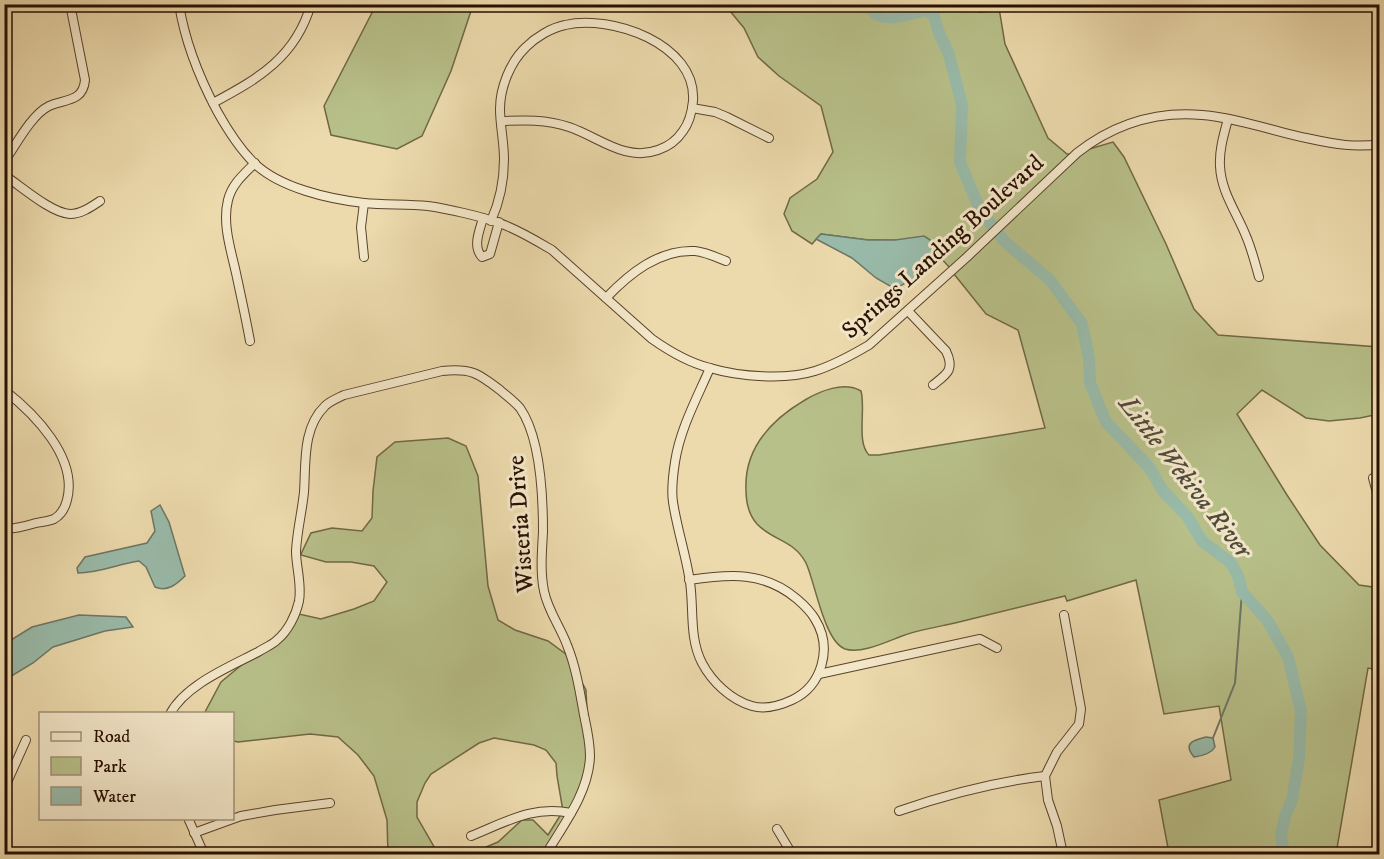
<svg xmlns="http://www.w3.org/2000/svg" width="1384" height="859" font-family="'IM FELL DW Pica',serif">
	<rect width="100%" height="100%" fill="#ecdaac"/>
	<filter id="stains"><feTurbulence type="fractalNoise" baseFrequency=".00333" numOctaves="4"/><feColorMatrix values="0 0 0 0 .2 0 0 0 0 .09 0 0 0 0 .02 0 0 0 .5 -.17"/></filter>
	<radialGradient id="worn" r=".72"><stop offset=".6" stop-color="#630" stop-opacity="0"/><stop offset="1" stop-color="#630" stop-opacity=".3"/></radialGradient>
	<!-- green -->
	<g fill="#b8c089" stroke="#706844" stroke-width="1.5" fill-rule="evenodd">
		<polygon points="376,5 473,5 451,71 422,136 397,149 331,135 324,106"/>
		<polygon points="725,5 871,5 873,8 879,13 887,15 897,14 916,5 973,5 979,12 994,11 999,8 1005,44 1048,138 1067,154 1071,154 950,268 939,256 940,253 895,240 868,240 821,234 812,244 792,231 784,214 790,198 817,179 833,152 821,106 779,76 758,57 744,28"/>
		<path d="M874,5V4L907,5C895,11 885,15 874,5Z"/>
		<path d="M1113,142L1124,157L1166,244L1194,309L1218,335L1379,347V418L1374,415L1360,418L1329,421L1306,418L1262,390L1237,414L1287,495L1320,545L1359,585L1379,588V670L1368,668L1336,854H1139L1168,848L1159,800L1231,780L1219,706L1164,714L1136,580L1067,601L1065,596C1029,605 992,614 955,623C937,627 918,630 902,636C886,642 861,654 845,649C824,641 815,582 806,563C794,540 773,541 757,524C749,515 746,502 746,490C744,448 771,420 805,400C820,391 844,381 861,391C866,409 856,442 869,455H879L1045,428L1018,330L986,314L954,274L1079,156L1086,150Z"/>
		<path d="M448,438L466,446L478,476L488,586L498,620L515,630L548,641L567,655L586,690L589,757L588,783L551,854H388L387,820L374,776L358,755L338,737L310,734L238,742L233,741L232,714L205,712L221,682L250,658L284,634L299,614L321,619L354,609L374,601L387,582L374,566L351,562H326L301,555V554L311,533L332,528L362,531L372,518L373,491L377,457L395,442ZM494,738L534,745L546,750L556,763L557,776L563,811L548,835L533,820H522L498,842L474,852L455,854L436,850L417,817V802L425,783L431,774L479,743Z"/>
	</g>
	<!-- water -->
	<g fill="#9ba" stroke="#6c7666" stroke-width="1.5">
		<path d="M821,234L868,240H895L924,236C932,241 940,246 939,256L911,280L895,289L876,278L852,258L816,239Z"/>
		<path d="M160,505L169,522L185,576C176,585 167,592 155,587L146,567L139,561C118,564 100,573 78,573L77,568L85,557L147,543L155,531L151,511Z"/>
		<polygon points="79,615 126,617 133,627 105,631 53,647 33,663 8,678 5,683 4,647 6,643 32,627"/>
		<path d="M1206,737L1213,738L1215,747C1211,754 1202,756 1194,757C1182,743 1194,740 1206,737Z"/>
	</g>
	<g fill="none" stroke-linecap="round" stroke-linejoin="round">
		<!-- stream -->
		<polyline stroke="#6c7666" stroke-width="2" points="1213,738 1235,683 1242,592"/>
		<!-- river -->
		<path stroke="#9ba" stroke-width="12" d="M868,4C877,26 907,15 924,10L934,15L938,30L949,55L962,105L960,162L980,210L1005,242L1050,280L1082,324L1089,358L1090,383L1106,422L1149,467L1163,491L1187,516L1202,541L1231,563L1239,578L1242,592L1267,620L1288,657L1301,711L1299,759L1292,800L1285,816L1281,835L1284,854"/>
		<!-- minor casing -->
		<g stroke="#5a422b" stroke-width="10">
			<g id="minor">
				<path d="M179,4C185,43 199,77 217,111C227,129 239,148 254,163C280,188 329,199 364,203C385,205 407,204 428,206C448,209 480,216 499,223C517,229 535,240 552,250L652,339C669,351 690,363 710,368C740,377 786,380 815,371C834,365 852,355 869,345L967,257L1077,153C1114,124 1156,111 1202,115C1239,118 1275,132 1311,139C1334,144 1356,148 1380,144"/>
				<path d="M213,103C258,79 296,57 311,4"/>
				<polyline points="692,108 715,112 727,117 769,138"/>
				<path d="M1228,119C1224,134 1219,150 1220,166C1221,192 1237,213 1246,236C1252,250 1255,263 1259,277"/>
				<path d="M4,162C16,145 31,115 49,106C63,99 83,103 85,80L70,4"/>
				<path d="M4,175C21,186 51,213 70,214C81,214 91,207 100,201"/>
				<path d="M483,218C480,230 472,246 482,257L490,254L499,222"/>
				<path d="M491,221C500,201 504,180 504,159C504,142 500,125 500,109C500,88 510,62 526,47C536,37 551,28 565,25C611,14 697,44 693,101C692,111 689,123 683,131C677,140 667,147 658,150C625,162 599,137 569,127C546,119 524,120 501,121"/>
				<polyline points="364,257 361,227 364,203"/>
				<path d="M606,298C629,274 659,249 695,251C705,252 716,257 726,261"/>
				<path d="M908,311L946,351C955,370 947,374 933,385"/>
				<path d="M250,341C246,319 241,296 236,273C231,250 222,224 228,200C232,184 243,175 255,163"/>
				<path d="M4,390C35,414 78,458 67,500C65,508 61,515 54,519C49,521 42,522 36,523C26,526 15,529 4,529"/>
				<polyline points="1373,478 1380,504"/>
				<path d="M689,580C730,574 764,571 797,599C804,605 811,612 815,619C833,648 822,686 792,700C779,706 766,710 752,706C731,700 712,682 702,663C689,638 694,609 690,582C686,555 677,529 673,502C671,489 673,475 675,462C680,429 697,398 710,368"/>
				<polyline points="819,674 980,639 997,648"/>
				<path d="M170,714C185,685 229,667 258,652C264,648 272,645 277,640C288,631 296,615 299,601C302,584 296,567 296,551C297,531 302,512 304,492C306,464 302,428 325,406C330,401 338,398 344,395L442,371C471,368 478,373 500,390C507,396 514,401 520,408C541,438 543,496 543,532C542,551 540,571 544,591C548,611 560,626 567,645C576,667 580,692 584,715C587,729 590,742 590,756C589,792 564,824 546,854"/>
				<polyline points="4,789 26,740"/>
				<path d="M899,811C948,794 994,782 1045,776"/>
				<polyline points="188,818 204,854"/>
				<polyline points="777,829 792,854"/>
				<polyline points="194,833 241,816 275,810 330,803"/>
				<path d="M471,836C506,822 533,805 571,813"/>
				<polyline points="4,854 53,853 55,854"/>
				<polyline points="631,854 639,854"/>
				<polyline points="1063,854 1057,826 1048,800 1045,776 1057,752 1079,724 1081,709 1064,615"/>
			</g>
		</g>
		<!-- minor -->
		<use href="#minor" stroke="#f3e7c9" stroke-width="8"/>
	</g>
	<g text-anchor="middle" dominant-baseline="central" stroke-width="6" stroke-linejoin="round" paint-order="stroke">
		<!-- street labels -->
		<g font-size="24" fill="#290f00" stroke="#f3e7c9">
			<text transform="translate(943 247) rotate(-42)">Springs Landing Boulevard</text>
			<text transform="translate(521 524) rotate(-94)">Wisteria Drive</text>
		</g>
		<!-- water labels -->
		<g font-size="26" font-style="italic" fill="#504b3c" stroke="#f3e7c9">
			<text transform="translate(1185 477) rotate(52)">Little Wekiva River</text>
		</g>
	</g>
	<!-- margin -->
	<rect width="1384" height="859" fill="none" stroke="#ecdaac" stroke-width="24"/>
	<rect x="6" y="6" width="1372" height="847" fill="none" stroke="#290f00" stroke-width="3"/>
	<rect x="12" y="12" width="1360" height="835" fill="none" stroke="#290f00" stroke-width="1.5"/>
	<!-- legend -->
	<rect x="39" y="712" width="195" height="108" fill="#f3e7c9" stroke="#a29179" stroke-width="1.5"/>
	<rect x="51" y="732" width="30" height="9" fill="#f3e7c9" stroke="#a29179" stroke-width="1.5"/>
	<text x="93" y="742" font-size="18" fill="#290f00">Road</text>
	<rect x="51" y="757" width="30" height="18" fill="#b8c089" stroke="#a29179" stroke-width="1.5"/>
	<text x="93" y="772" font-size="18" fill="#290f00">Park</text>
	<rect x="51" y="787" width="30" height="18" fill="#99bbaa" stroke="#a29179" stroke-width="1.5"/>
	<text x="93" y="802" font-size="18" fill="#290f00">Water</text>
	<rect width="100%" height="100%" filter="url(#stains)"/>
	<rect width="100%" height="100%" fill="url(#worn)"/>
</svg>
